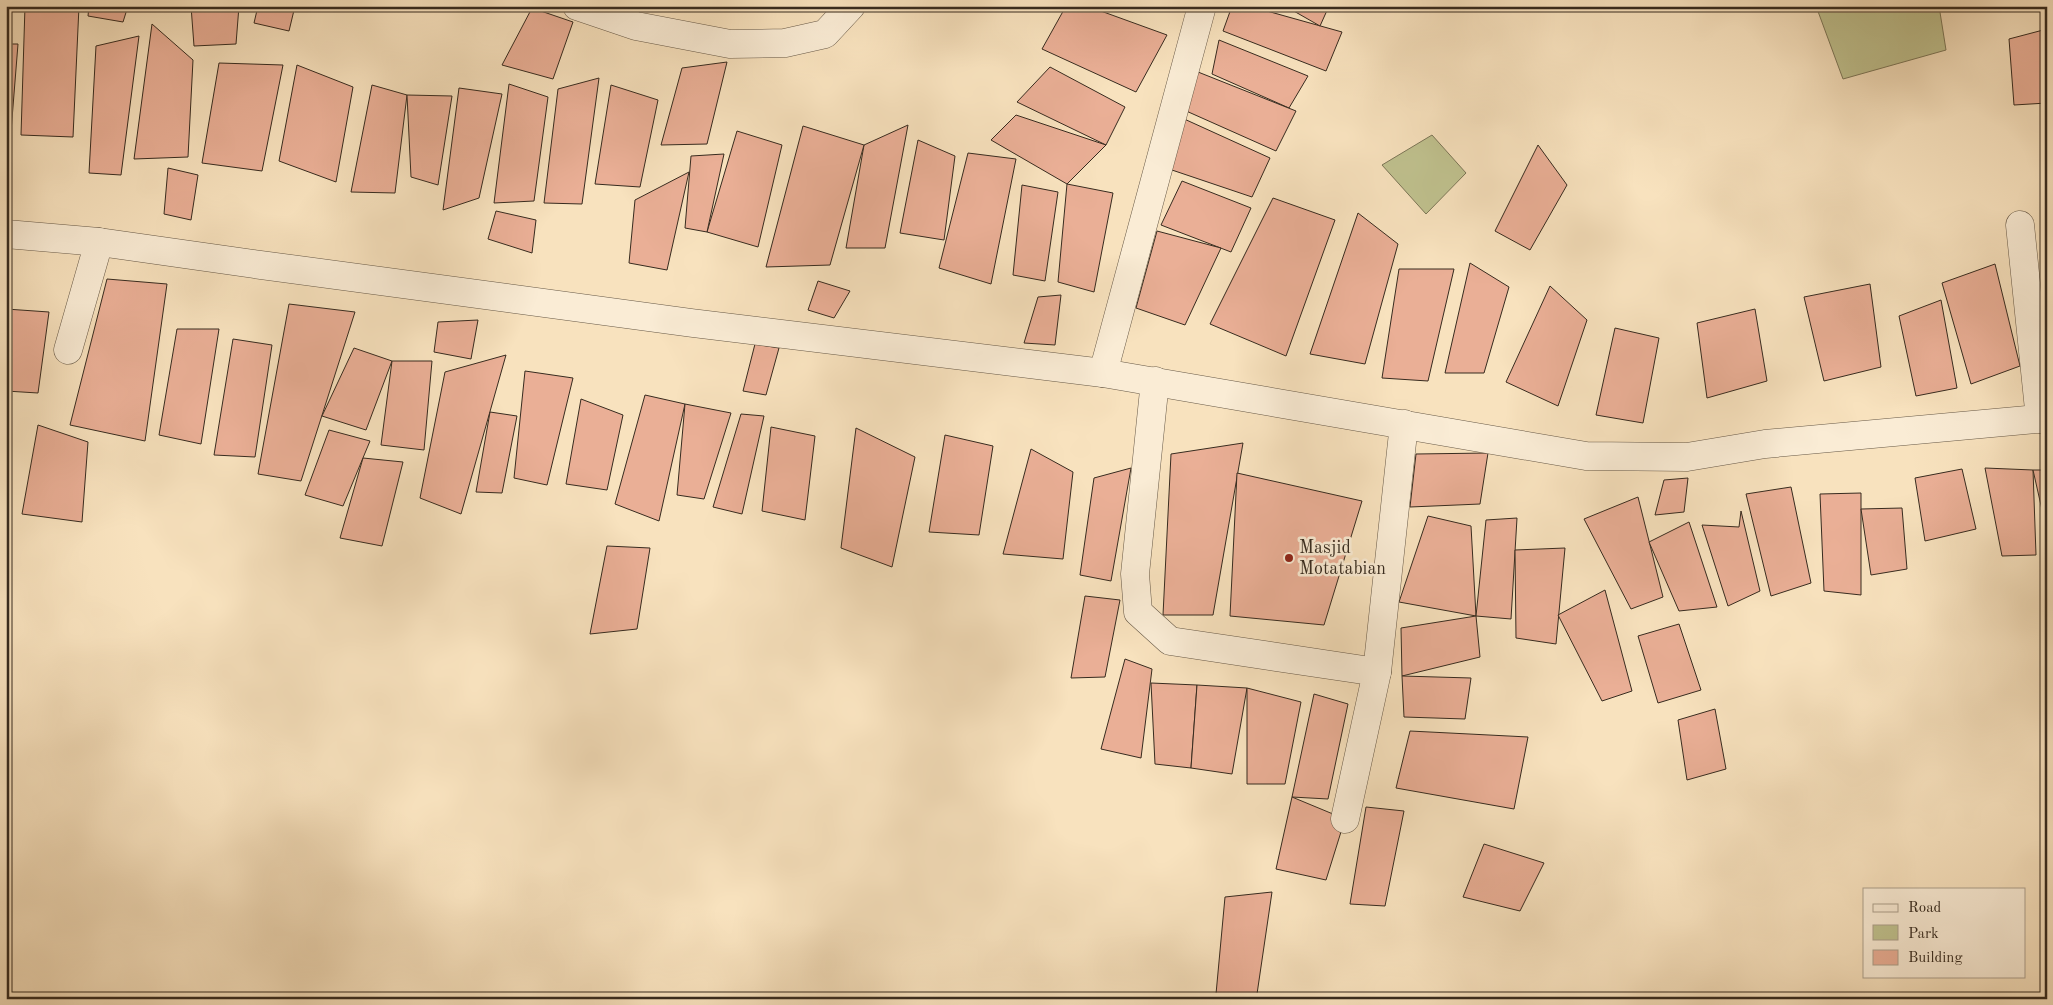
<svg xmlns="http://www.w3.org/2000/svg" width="2053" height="1005" font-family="'Old Standard TT',serif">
	<rect width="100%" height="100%" fill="#f8e2be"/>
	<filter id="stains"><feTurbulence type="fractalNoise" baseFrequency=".004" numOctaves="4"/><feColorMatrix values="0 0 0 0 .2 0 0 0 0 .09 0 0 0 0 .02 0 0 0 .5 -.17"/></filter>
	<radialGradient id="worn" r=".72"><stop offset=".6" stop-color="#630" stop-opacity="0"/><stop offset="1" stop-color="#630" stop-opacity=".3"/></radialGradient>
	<!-- green -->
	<g fill="#c0c28f" stroke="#7c7657">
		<polygon points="1816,6 1939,6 1946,50 1843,79"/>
		<polygon points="1432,135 1466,173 1426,214 1382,165"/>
	</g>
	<!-- building -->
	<g fill="#eaaf96" stroke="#372b1f">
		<polygon points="25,6 79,6 73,137 21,135"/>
		<polygon points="89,6 128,6 123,22 88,16"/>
		<polygon points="191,6 239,6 236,44 194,46"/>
		<polygon points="258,6 295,6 289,31 254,23"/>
		<polygon points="1066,6 1087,6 1167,35 1136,92 1042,49"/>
		<polygon points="1232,6 1249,6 1342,32 1326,71 1223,31"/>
		<polygon points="1285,6 1329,6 1320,26"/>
		<polygon points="532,8 573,22 553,79 502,65"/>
		<polygon points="152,24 193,60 188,157 134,159"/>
		<polygon points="2047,29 2047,103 2014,105 2009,39"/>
		<polygon points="139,36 121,175 89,173 96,46"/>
		<polygon points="1219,40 1308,76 1289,108 1212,74"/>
		<polygon points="6,44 18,44 10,144 6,143"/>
		<polygon points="727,62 707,144 661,145 682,68"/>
		<polygon points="219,63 283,65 262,171 202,163"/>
		<polygon points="297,65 353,87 336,182 279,161"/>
		<polygon points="1050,67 1125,107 1106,145 1017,102"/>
		<polygon points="1198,72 1296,111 1276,151 1184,110"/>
		<polygon points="599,78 582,204 544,203 558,89"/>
		<polygon points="509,84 548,97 534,201 494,203"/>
		<polygon points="372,85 407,95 395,193 351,192"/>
		<polygon points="611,85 658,100 640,187 595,184"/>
		<polygon points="459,88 502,94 479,198 443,210"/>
		<polygon points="407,95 452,96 438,185 411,177"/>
		<polygon points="1016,115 1106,145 1067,184 991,140"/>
		<polygon points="1182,118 1270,158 1252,197 1166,168"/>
		<polygon points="908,125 885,248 846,248 864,145"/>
		<polygon points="803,126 864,145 830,265 766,267"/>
		<polygon points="737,131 782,145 758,247 707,232"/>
		<polygon points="918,140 955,156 944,240 900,233"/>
		<polygon points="1538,145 1567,185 1530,250 1495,231"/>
		<polygon points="968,153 1016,159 991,284 939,268"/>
		<polygon points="724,154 707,232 685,228 691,156"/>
		<polygon points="168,168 198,175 191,220 164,214"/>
		<polygon points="689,172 667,270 629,263 635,200"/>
		<polygon points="1182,181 1251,208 1231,252 1161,225"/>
		<polygon points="1067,184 1113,193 1094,292 1058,282"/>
		<polygon points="1022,185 1058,192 1045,281 1013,275"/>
		<polygon points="1273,198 1335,220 1286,356 1210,324"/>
		<polygon points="496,211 536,220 532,253 488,239"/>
		<polygon points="1358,213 1398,244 1365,364 1310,354"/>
		<polygon points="1157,231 1221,248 1185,325 1136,308"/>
		<polygon points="1470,263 1509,287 1484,373 1445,373"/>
		<polygon points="1995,264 2020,366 1971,384 1942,283"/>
		<polygon points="1399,269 1454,269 1428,381 1382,378"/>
		<polygon points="107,279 167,284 145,441 70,425"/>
		<polygon points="818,281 850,291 834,318 808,310"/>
		<polygon points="1870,284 1881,367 1824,381 1804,297"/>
		<polygon points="1550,286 1587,320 1558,406 1506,382"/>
		<polygon points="1061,295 1055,345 1024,343 1038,297"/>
		<polygon points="1941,300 1957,388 1916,396 1899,316"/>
		<polygon points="289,304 355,312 301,481 258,474"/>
		<polygon points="6,309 49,312 38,393 6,391"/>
		<polygon points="1755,309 1767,381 1707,398 1697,323"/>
		<polygon points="478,320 471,359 434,352 438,322"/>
		<polygon points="1615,328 1659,338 1643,423 1596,415"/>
		<polygon points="177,329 219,329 201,444 159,435"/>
		<polygon points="233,339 272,345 255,457 214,455"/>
		<polygon points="755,344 779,348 766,395 743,391"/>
		<polygon points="354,348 392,361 366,430 322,416"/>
		<polygon points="506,355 461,514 420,498 445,372"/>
		<polygon points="392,361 432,361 424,450 381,445"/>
		<polygon points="525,371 573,378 547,485 514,478"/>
		<polygon points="645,395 685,404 659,521 615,504"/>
		<polygon points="581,399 623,415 607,490 566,484"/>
		<polygon points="685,404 731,413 704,499 677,495"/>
		<polygon points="490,412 517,416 502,493 476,492"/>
		<polygon points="741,414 764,416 742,514 713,507"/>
		<polygon points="38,425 88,442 82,522 22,514"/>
		<polygon points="771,427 815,436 805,520 762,511"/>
		<polygon points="856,428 915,457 892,567 841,548"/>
		<polygon points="329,430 370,441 343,506 305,495"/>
		<polygon points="945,435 993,446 979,535 929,532"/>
		<polygon points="1243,443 1213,615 1163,615 1171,454"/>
		<polygon points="1031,449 1073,472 1063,559 1003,554"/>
		<polygon points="1488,453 1480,504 1410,507 1416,454"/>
		<polygon points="363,458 403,462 382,546 340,538"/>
		<polygon points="1131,468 1111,581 1080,575 1094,478"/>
		<polygon points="1985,468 2033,470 2036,555 2002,556"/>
		<polygon points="1962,469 1976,529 1925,541 1915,478"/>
		<polygon points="2033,470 2047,470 2047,532"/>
		<polygon points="1237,473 1362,501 1324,625 1230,616"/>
		<polygon points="1688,478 1684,512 1655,515 1664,480"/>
		<polygon points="1791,487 1811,583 1771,596 1746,494"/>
		<polygon points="1861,493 1861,595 1824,591 1820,494"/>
		<polygon points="1638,497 1663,597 1631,609 1584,519"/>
		<polygon points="1902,508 1907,569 1871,575 1861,509"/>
		<polygon points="1741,511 1760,591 1728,606 1702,525 1739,527"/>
		<polygon points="1428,516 1471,526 1476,616 1399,602"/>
		<polygon points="1517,518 1511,619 1476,616 1486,520"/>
		<polygon points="1689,522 1717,607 1679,611 1649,542"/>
		<polygon points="607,546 650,548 637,629 590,634"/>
		<polygon points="1565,548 1556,644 1516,638 1515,550"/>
		<polygon points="1605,590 1632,691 1602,701 1558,615"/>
		<polygon points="1085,596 1120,600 1105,677 1071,678"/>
		<polygon points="1476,616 1480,657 1402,676 1401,628"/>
		<polygon points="1679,624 1701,690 1658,703 1638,636"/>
		<polygon points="1125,659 1152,669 1141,758 1101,749"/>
		<polygon points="1402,676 1471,678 1465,719 1404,717"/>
		<polygon points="1151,683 1197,685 1191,768 1155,764"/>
		<polygon points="1197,685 1247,688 1232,774 1191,768"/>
		<polygon points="1247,688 1301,702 1285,784 1247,784"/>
		<polygon points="1314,694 1348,704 1328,799 1292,797"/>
		<polygon points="1715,709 1726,769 1687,780 1678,720"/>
		<polygon points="1410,731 1528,737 1514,809 1396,788"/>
		<polygon points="1292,797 1345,819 1326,880 1276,869"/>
		<polygon points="1366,807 1404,811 1385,906 1350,904"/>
		<polygon points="1484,844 1544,863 1520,911 1463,897"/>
		<polygon points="1272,892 1257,994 1216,994 1225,897"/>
	</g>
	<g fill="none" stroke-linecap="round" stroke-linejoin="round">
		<!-- minor casing -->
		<g stroke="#675947" stroke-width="29">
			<g id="minor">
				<polyline points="577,6 636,26 730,44 785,43 825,34 851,6"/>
				<polyline points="2020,225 2040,419"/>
				<polyline points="6,234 99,242 254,264 692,323 1103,373 1586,456 1687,457 1765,444 2047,418"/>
				<polyline points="68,350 99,242"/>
				<polyline points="1103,373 1202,6"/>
				<polyline points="1155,381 1135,574 1138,612 1170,641 1377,672"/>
				<polyline points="1345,819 1377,672 1404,424"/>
			</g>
		</g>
		<!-- minor -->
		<use href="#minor" stroke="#faecd5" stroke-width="28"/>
	</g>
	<!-- markers -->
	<circle fill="#8f2418" stroke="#faecd5" stroke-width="2" cx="1289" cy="558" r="5"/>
	<g text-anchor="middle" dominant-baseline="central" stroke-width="5" stroke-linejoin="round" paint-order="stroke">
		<!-- poi labels -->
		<g font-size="18" fill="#372b1f" stroke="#faecd5" text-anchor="start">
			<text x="1299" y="548">Masjid<tspan x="1299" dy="21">Motatabian</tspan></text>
		</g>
	</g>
	<!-- margin -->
	<rect width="2053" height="1005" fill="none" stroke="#f8e2be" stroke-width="25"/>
	<rect x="8" y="8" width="2038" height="990" fill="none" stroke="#372b1f" stroke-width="2.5"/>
	<rect x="12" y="12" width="2028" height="980" fill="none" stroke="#372b1f"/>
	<!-- legend -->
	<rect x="1863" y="888" width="162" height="90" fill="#faecd5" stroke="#ac9f8c"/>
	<rect x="1873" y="904" width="25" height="8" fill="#faecd5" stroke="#ac9f8c"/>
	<text x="1908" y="912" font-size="15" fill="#372b1f">Road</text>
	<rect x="1873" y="925" width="25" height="15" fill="#c0c28f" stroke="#ac9f8c"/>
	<text x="1908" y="938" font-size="15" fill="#372b1f">Park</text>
	<rect x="1873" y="950" width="25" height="15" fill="#eaaf96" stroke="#ac9f8c"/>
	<text x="1908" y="962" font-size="15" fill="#372b1f">Building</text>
	<rect width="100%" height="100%" filter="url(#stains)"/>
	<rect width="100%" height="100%" fill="url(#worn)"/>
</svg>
